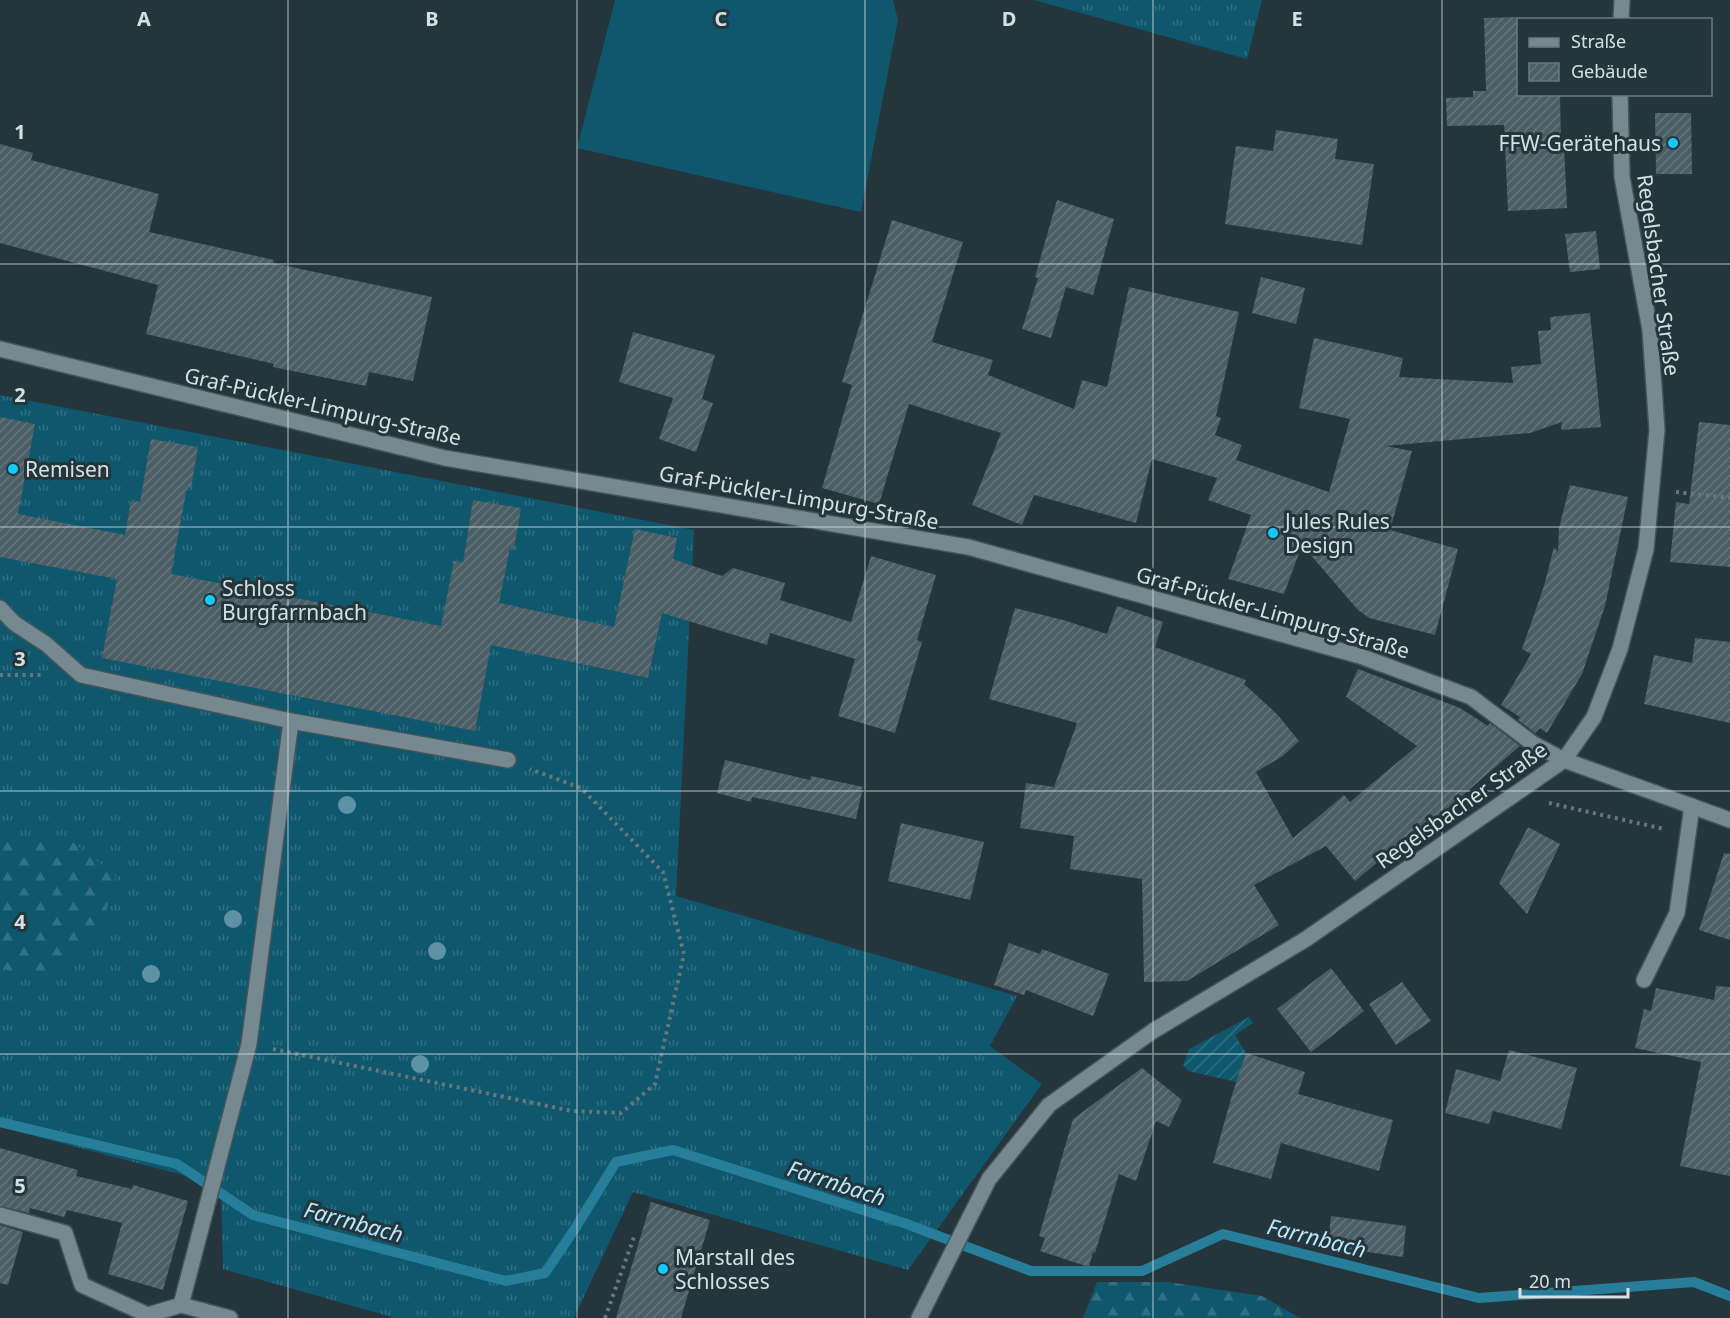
<svg xmlns="http://www.w3.org/2000/svg" width="1730" height="1318" font-family="'Noto Sans',sans-serif">
	<defs>
		<pattern id="grass-tufts" width="24" height="20" patternUnits="userSpaceOnUse" patternTransform="scale(1.5)"><rect width="24" height="20" fill="#0f576d"/><path d="M3 7l-1-3M5 7V3M7 7l1-3M15 17l-1-3M17 17v-4M19 17l1-3" fill="none" stroke="#316f82"/></pattern>
		<pattern id="forest-firs" width="22" height="20" patternUnits="userSpaceOnUse" patternTransform="scale(1.5)"><rect width="22" height="20" fill="#0f576d"/><path d="M5 1l3.5 6h-7zM16 11l3.5 6h-7z" fill="#316f82"/></pattern>
		<pattern id="garden-furrows" width="10" height="10" patternUnits="userSpaceOnUse" patternTransform="scale(1.5)"><rect width="10" height="10" fill="#0f576d"/><path d="M-1 1l2-2M0 10L10 0M9 11l2-2" fill="none" stroke="#316f82"/></pattern>
		<pattern id="building-hatch" width="6" height="6" patternUnits="userSpaceOnUse" patternTransform="scale(1.5)"><rect width="6" height="6" fill="#4c5e65"/><path d="M-1 1l2-2M0 6l6-6M5 7l2-2" fill="none" stroke="#65757b"/></pattern>
	</defs>
	<rect width="100%" height="100%" fill="#24353c"/>
	<!-- grass -->
	<g fill="url(#grass-tufts)">
		<polygon points="1034,0 1262,0 1247,59"/>
		<polygon points="0,395 694,530 676,896 1017,996 990,1046 1042,1084 908,1270 633,1192 574,1318 395,1318 223,1269 221,1185 0,1127"/>
	</g>
	<!-- forest -->
	<g fill="url(#forest-firs)">
		<polygon points="0,832 73,842 116,877 101,930 68,963 30,978 0,967"/>
		<polygon points="1097,1282 1168,1282 1262,1296 1300,1318 1083,1318"/>
	</g>
	<!-- garden -->
	<polygon fill="url(#garden-furrows)" points="1249,1017 1253,1023 1235,1035 1246,1053 1237,1082 1188,1071 1183,1065 1189,1049"/>
	<!-- pitch -->
	<polygon fill="#0f576d" points="615,0 893,0 898,20 861,212 577,148"/>
	<g fill="none" stroke-linecap="round" stroke-linejoin="round">
		<!-- stream -->
		<polyline stroke="#277e9a" stroke-width="10" points="0,1122 177,1164 253,1215 506,1281 545,1273 576,1227 616,1162 673,1150 904,1223 1031,1271 1142,1271 1223,1234 1479,1298 1694,1282 1730,1296"/>
	</g>
	<!-- building -->
	<g fill="url(#building-hatch)">
		<polygon points="1518,17 1518,94 1560,94 1561,145 1564,145 1567,208 1508,211 1504,125 1447,126 1446,98 1473,97 1473,91 1486,91 1484,18"/>
		<polygon points="1655,113 1691,113 1692,174 1656,174"/>
		<polygon points="1276,130 1338,139 1335,159 1374,164 1362,245 1225,224 1236,146 1273,151"/>
		<polygon points="0,144 33,153 31,160 159,194 149,232 274,260 273,263 432,297 413,381 369,372 366,386 273,367 274,364 146,334 158,285 0,243"/>
		<polygon points="1057,200 1114,219 1093,295 1066,287 1051,338 1022,329 1038,278 1035,277"/>
		<polygon points="892,220 963,242 932,342 993,360 988,375 1074,409 1082,380 1107,387 1129,287 1239,312 1216,416 1221,418 1215,435 1242,445 1236,460 1329,492 1350,419 1299,408 1314,338 1403,358 1399,377 1513,383 1511,367 1541,364 1538,331 1551,330 1550,317 1590,313 1601,427 1561,430 1562,422 1530,433 1386,446 1412,451 1390,530 1458,549 1435,635 1369,618 1358,610 1302,545 1284,594 1228,579 1251,515 1208,500 1217,478 1152,459 1136,523 1034,495 1022,525 972,505 1001,433 909,404 879,504 822,488 852,385 842,382"/>
		<polygon points="1596,231 1600,269 1570,272 1565,234"/>
		<polygon points="1261,277 1305,288 1296,324 1252,313"/>
		<polygon points="633,332 715,355 702,399 713,403 696,452 659,439 673,398 619,382"/>
		<polygon points="0,417 35,424 18,514 125,535 131,501 140,502 151,439 198,447 191,488 187,487 171,574 441,626 454,561 463,563 473,500 521,508 514,549 510,548 499,603 614,627 635,529 677,538 673,559 722,576 733,568 785,583 780,600 851,622 871,556 936,575 917,640 922,642 895,733 838,716 855,659 770,633 767,645 662,613 648,678 491,645 475,731 102,658 117,579 0,557"/>
		<polygon points="1699,422 1730,425 1730,567 1670,562 1676,502 1689,504"/>
		<polygon points="1570,485 1628,497 1605,606 1582,674 1547,733 1540,728 1535,733 1518,720 1520,717 1501,705 1531,654 1522,649 1544,586 1554,547 1558,552 1559,528"/>
		<polygon points="1117,606 1163,622 1155,647 1246,680 1244,684 1277,714 1299,741 1283,756 1256,772 1293,838 1344,795 1350,802 1417,746 1346,697 1358,669 1460,708 1488,726 1490,723 1520,746 1420,832 1418,829 1355,881 1326,846 1254,885 1279,925 1187,981 1144,982 1142,879 1070,869 1074,836 1020,828 1026,783 1054,787 1077,723 989,699 1015,608 1063,620 1107,634"/>
		<polygon points="1695,638 1730,642 1730,723 1644,704 1654,655 1692,663"/>
		<polygon points="725,760 810,780 811,776 863,787 856,819 752,797 751,802 717,793"/>
		<polygon points="901,823 984,842 970,900 888,881"/>
		<polygon points="1528,827 1560,844 1527,914 1499,883"/>
		<polygon points="1724,853 1730,854 1730,940 1699,930"/>
		<polygon points="1009,943 1040,954 1042,949 1109,974 1093,1016 1026,990 1024,995 994,985"/>
		<polygon points="1331,968 1364,1011 1311,1052 1277,1009"/>
		<polygon points="1402,982 1431,1021 1396,1045 1369,1004"/>
		<polygon points="1716,986 1730,987 1730,1176 1680,1166 1701,1062 1635,1048 1644,1009 1651,1011 1656,988 1714,1000"/>
		<polygon points="1509,1050 1577,1068 1561,1129 1493,1111 1489,1124 1445,1113 1456,1069 1500,1081"/>
		<polygon points="1246,1053 1305,1072 1298,1094 1393,1120 1379,1171 1281,1143 1271,1179 1213,1163 1232,1095"/>
		<polygon points="1142,1068 1182,1100 1169,1127 1156,1121 1136,1181 1119,1174 1095,1253 1093,1252 1089,1267 1040,1251 1045,1238 1039,1236 1073,1119"/>
		<polygon points="0,1148 78,1170 76,1176 132,1189 133,1185 188,1201 163,1290 108,1274 122,1223 67,1210 64,1217 30,1208 29,1213 0,1206"/>
		<polygon points="651,1202 710,1220 681,1318 616,1318"/>
		<polygon points="1331,1216 1406,1226 1403,1257 1331,1247 1331,1243 1328,1243"/>
		<polygon points="0,1225 23,1232 8,1285 0,1283"/>
	</g>
	<g fill="none" stroke-linecap="round" stroke-linejoin="round">
		<!-- service casing -->
		<g stroke="#445459" stroke-width="18">
			<g id="service">
				<polyline points="0,608 14,623 46,644 81,675 291,721 508,760"/>
				<polyline points="1644,980 1677,913 1692,806"/>
				<polyline points="181,1305 249,1044 291,721"/>
				<polyline points="147,1318 148,1315 181,1305 230,1318"/>
			</g>
		</g>
		<!-- minor casing -->
		<g stroke="#445459" stroke-width="18">
			<g id="minor">
				<polyline points="1621,20 1622,0"/>
				<polyline points="0,349 445,458 968,547 1360,656 1471,697 1532,743 1564,760 1730,820"/>
				<polyline points="0,1215 65,1233 82,1285 148,1315"/>
				<polyline points="919,1318 989,1179 1049,1105 1153,1031 1306,939 1564,760 1594,717 1620,649 1646,549 1657,430 1650,330 1622,177 1620,94"/>
			</g>
		</g>
		<!-- path -->
		<g stroke="#68777d" stroke-width="4" stroke-dasharray="3 4.5" stroke-linecap="butt">
			<polyline points="1676,492 1730,498"/>
			<polyline points="0,675 41,675"/>
			<polyline points="1549,803 1664,829"/>
			<polyline points="273,1049 572,1111 621,1113 655,1084 684,954 663,872 581,788 530,769"/>
			<polyline points="605,1318 634,1237"/>
		</g>
		<!-- service -->
		<use href="#service" stroke="#768990" stroke-width="15"/>
		<!-- minor -->
		<use href="#minor" stroke="#768990" stroke-width="15"/>
	</g>
	<!-- trees -->
	<g fill="#5f91a4">
		<circle cx="347" cy="805" r="9"/>
		<circle cx="233" cy="919" r="9"/>
		<circle cx="437" cy="951" r="9"/>
		<circle cx="151" cy="974" r="9"/>
		<circle cx="420" cy="1064" r="9"/>
	</g>
	<!-- grid -->
	<path fill="none" stroke="#d5e0e4" stroke-width="1.5" stroke-opacity="0.55" d="M288,0V1318M577,0V1318M865,0V1318M1153,0V1318M1442,0V1318M0,264H1730M0,527H1730M0,791H1730M0,1054H1730"/>
	<!-- markers -->
	<g fill="#15cafb" stroke="#24353c" stroke-width="2">
		<circle cx="1673" cy="143" r="6"/>
		<circle cx="13" cy="469" r="6"/>
		<circle cx="1273" cy="533" r="6"/>
		<circle cx="210" cy="600" r="6"/>
		<circle cx="663" cy="1269" r="6"/>
	</g>
	<g text-anchor="middle" dominant-baseline="central" stroke-width="6" stroke-linejoin="round" paint-order="stroke">
		<!-- poi labels -->
		<g font-size="21" fill="#d5e0e4" stroke="#24353c" text-anchor="start">
			<text x="1661" y="143" text-anchor="end">FFW-Gerätehaus</text>
			<text x="25" y="469">Remisen</text>
			<text x="1285" y="521">Jules Rules<tspan x="1285" dy="24">Design</tspan></text>
			<text x="222" y="588">Schloss<tspan x="222" dy="24">Burgfarrnbach</tspan></text>
			<text x="675" y="1257">Marstall des<tspan x="675" dy="24">Schlosses</tspan></text>
		</g>
		<!-- street labels -->
		<g font-size="21" fill="#d5e0e4" stroke="#24353c">
			<text transform="translate(1659 275) rotate(82)">Regelsbacher Straße</text>
			<text transform="translate(323 406) rotate(13)">Graf-Pückler-Limpurg-Straße</text>
			<text transform="translate(799 497) rotate(10)">Graf-Pückler-Limpurg-Straße</text>
			<text transform="translate(1273 612) rotate(16)">Graf-Pückler-Limpurg-Straße</text>
			<text transform="translate(1461 805) rotate(-35)">Regelsbacher Straße</text>
		</g>
		<!-- water labels -->
		<g font-size="22" font-style="italic" fill="#b8e9fd" stroke="#24353c">
			<text transform="translate(837 1182) rotate(18)">Farrnbach</text>
			<text transform="translate(354 1221) rotate(15)">Farrnbach</text>
			<text transform="translate(1317 1237) rotate(14)">Farrnbach</text>
		</g>
	</g>
	<g font-size="20" text-anchor="middle" font-weight="bold" fill="#d5e0e4" stroke="#24353c" stroke-width="6" stroke-linejoin="round" paint-order="stroke">
		<text x="144" y="26">A</text>
		<text x="432" y="26">B</text>
		<text x="721" y="26">C</text>
		<text x="1009" y="26">D</text>
		<text x="1297" y="26">E</text>
		<text x="20" y="139">1</text>
		<text x="20" y="402">2</text>
		<text x="20" y="666">3</text>
		<text x="20" y="929">4</text>
		<text x="20" y="1193">5</text>
	</g>
	<!-- legend -->
	<rect x="1517" y="18" width="195" height="78" fill="#24353c" stroke="#6b797f" stroke-width="1.5"/>
	<rect x="1529" y="38" width="30" height="9" fill="#768990" stroke="#6b797f" stroke-width="1.5"/>
	<text x="1571" y="48" font-size="18" fill="#d5e0e4">Straße</text>
	<rect x="1529" y="63" width="30" height="18" fill="url(#building-hatch)" stroke="#6b797f" stroke-width="1.5"/>
	<text x="1571" y="78" font-size="18" fill="#d5e0e4">Gebäude</text>
	<!-- scale -->
	<path d="M1520 1288v9h108v-9" fill="none" stroke="#d5e0e4" stroke-width="3"/>
	<text x="1529" y="1288" font-size="18" fill="#d5e0e4" stroke="#24353c" stroke-width="4.5" paint-order="stroke">20 m</text>
</svg>
